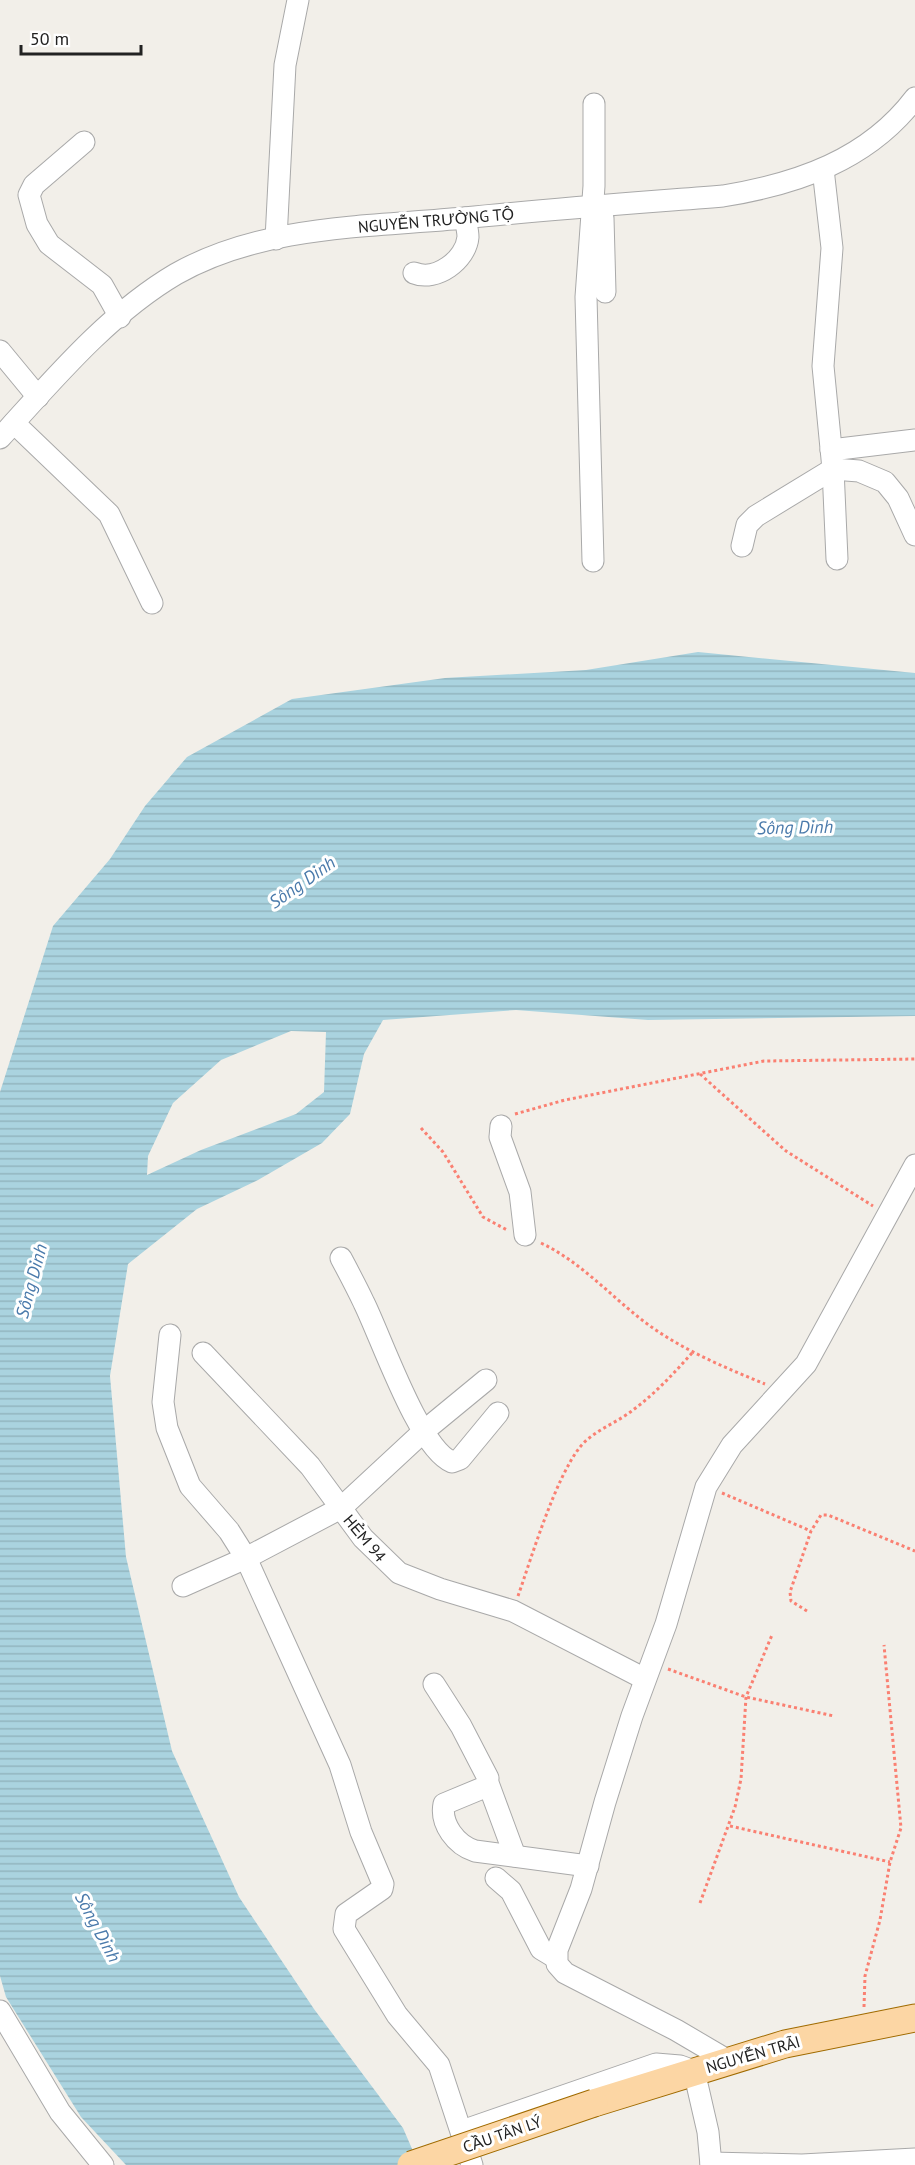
<svg xmlns="http://www.w3.org/2000/svg" width="915" height="2165" font-family="'PT Sans',sans-serif">
	<defs>
		<pattern id="water-rules" width="6" height="5" patternUnits="userSpaceOnUse" patternTransform="scale(1.5)"><rect width="6" height="5" fill="#aad3df"/><path d="M0 2.5h6" fill="none" stroke="#92b5bf"/></pattern>
	</defs>
	<rect width="100%" height="100%" fill="#f2efe9"/>
	<!-- water -->
	<path fill="url(#water-rules)" fill-rule="evenodd" d="M698,652L915,673V1016L648,1020L516,1010L383,1020L364,1054L350,1114L322,1143L258,1180L197,1209L128,1264L110,1376L126,1557L172,1751L239,1897L314,2009L403,2128L419,2165H126L81,2117L6,1997L0,1976V1092L53,926L110,859L145,806L187,757L292,699L445,678L586,670ZM291,1031L326,1032L324,1092L296,1114L201,1150L147,1175L148,1156L173,1103L221,1060Z"/>
	<g fill="none" stroke-linecap="round" stroke-linejoin="round">
		<!-- minor casing -->
		<g stroke="#a9a9a9" stroke-width="23">
			<g id="minor">
				<polyline points="84,142 34,185 29,195 37,224 49,244 102,285 120,317"/>
				<polyline points="823,169 832,248 823,366 833,469 837,559"/>
				<polyline points="603,218 605,292"/>
				<polyline points="276,239 285,65 298,0"/>
				<path d="M414,273C436,282 466,260 468,237C468,231 466,224 465,218"/>
				<polyline points="0,351 38,397"/>
				<polyline points="14,423 109,514 152,603"/>
				<path d="M0,438C53,380 108,314 176,274C262,225 368,227 464,218C550,209 636,203 723,196C797,184 868,160 915,98"/>
				<polyline points="831,450 915,440"/>
				<polyline points="742,546 747,525 756,516 833,469 859,471 885,482 898,498 915,535"/>
				<polyline points="593,561 586,297 594,186 594,104"/>
				<polyline points="501,1126 500,1137 520,1192 525,1235"/>
				<path d="M341,1258C349,1273 357,1288 364,1303C381,1337 419,1449 452,1462L460,1459L498,1413"/>
				<polyline points="170,1335 163,1402 167,1428 190,1486 229,1531 246,1558 340,1765 361,1832 383,1884 382,1889 346,1914 344,1929 397,2015 439,2065 472,2165"/>
				<polyline points="203,1353 310,1466 363,1538 399,1573 440,1589 513,1611 645,1679"/>
				<polyline points="183,1586 246,1558 341,1508 424,1431 486,1380"/>
				<path d="M434,1684L461,1726L488,1778L485,1787L444,1804C440,1824 456,1845 475,1851L588,1866"/>
				<polyline points="488,1783 515,1856"/>
				<polyline points="496,1878 511,1891 541,1949 556,1958"/>
				<polyline points="0,2011 60,2112 103,2165"/>
				<polyline points="727,2060 676,2030 565,1973 557,1964 557,1950 581,1889 605,1802 632,1716 666,1624 706,1487 732,1445 806,1364 915,1165"/>
				<polyline points="462,2131 656,2064 680,2066 694,2071 708,2132 711,2165"/>
				<polyline points="711,2163 802,2165 915,2159"/>
			</g>
		</g>
		<!-- major casing -->
		<g stroke="#a06b00" stroke-width="29">
			<polyline id="major" points="594,2103 785,2044 915,2018"/>
		</g>
		<!-- path -->
		<g stroke="#fa8072" stroke-width="3" stroke-dasharray="3 3" stroke-linecap="butt">
			<polyline points="700,1074 786,1151 873,1206"/>
			<polyline points="515,1114 565,1100 764,1061 915,1059"/>
			<polyline points="421,1128 443,1152 483,1217 507,1230"/>
			<path d="M541,1243C583,1263 613,1299 650,1326C685,1351 726,1368 765,1384"/>
			<polyline points="722,1493 811,1531"/>
			<path d="M518,1596C532,1556 555,1479 580,1447C594,1430 617,1423 633,1410C656,1393 674,1373 693,1352"/>
			<polyline points="807,1611 791,1601 790,1592 811,1531 821,1515 828,1515 915,1551"/>
			<polyline points="668,1669 746,1697 834,1716"/>
			<polyline points="730,1826 890,1862"/>
			<polyline points="700,1903 735,1807 741,1779 746,1697 772,1635"/>
			<polyline points="864,2007 865,1976 880,1920 890,1862 901,1828 884,1645"/>
		</g>
		<!-- minor -->
		<use href="#minor" stroke="#fff" stroke-width="21"/>
		<!-- major -->
		<use href="#major" stroke="#fcd6a4" stroke-width="27"/>
		<!-- major-bridge casing -->
		<g stroke="#a06b00" stroke-width="29" stroke-linecap="butt">
			<polyline id="major-bridge" points="411,2165 594,2103"/>
		</g>
		<!-- major-bridge -->
		<use href="#major-bridge" stroke="#fcd6a4" stroke-width="27"/>
	</g>
	<g text-anchor="middle" dominant-baseline="central" stroke-width="6" stroke-linejoin="round" paint-order="stroke">
		<!-- street labels -->
		<g font-size="16" fill="#222" stroke="#fff">
			<text transform="translate(436 220) rotate(-5)">NGUYỄN TRƯỜNG TỘ</text>
			<text transform="translate(365 1538) rotate(50)">HẺM 94</text>
			<text transform="translate(753 2054) rotate(-16)">NGUYỄN TRÃI</text>
			<text transform="translate(502 2134) rotate(-19)">CẦU TÂN LÝ</text>
		</g>
		<!-- water labels -->
		<g font-size="18" font-style="italic" fill="#4a7aab" stroke="#fff">
			<text transform="translate(795 827) rotate(-1)">Sông Dinh</text>
			<text transform="translate(302 882) rotate(-35)">Sông Dinh</text>
			<text transform="translate(31 1281) rotate(-75)">Sông Dinh</text>
			<text transform="translate(98 1927) rotate(62)">Sông Dinh</text>
		</g>
	</g>
	<!-- scale -->
	<path d="M21 45v9h120v-9" fill="none" stroke="#222222" stroke-width="3"/>
	<text x="30" y="45" font-size="18" fill="#222222" stroke="#ffffff" stroke-width="4.5" paint-order="stroke">50 m</text>
</svg>
